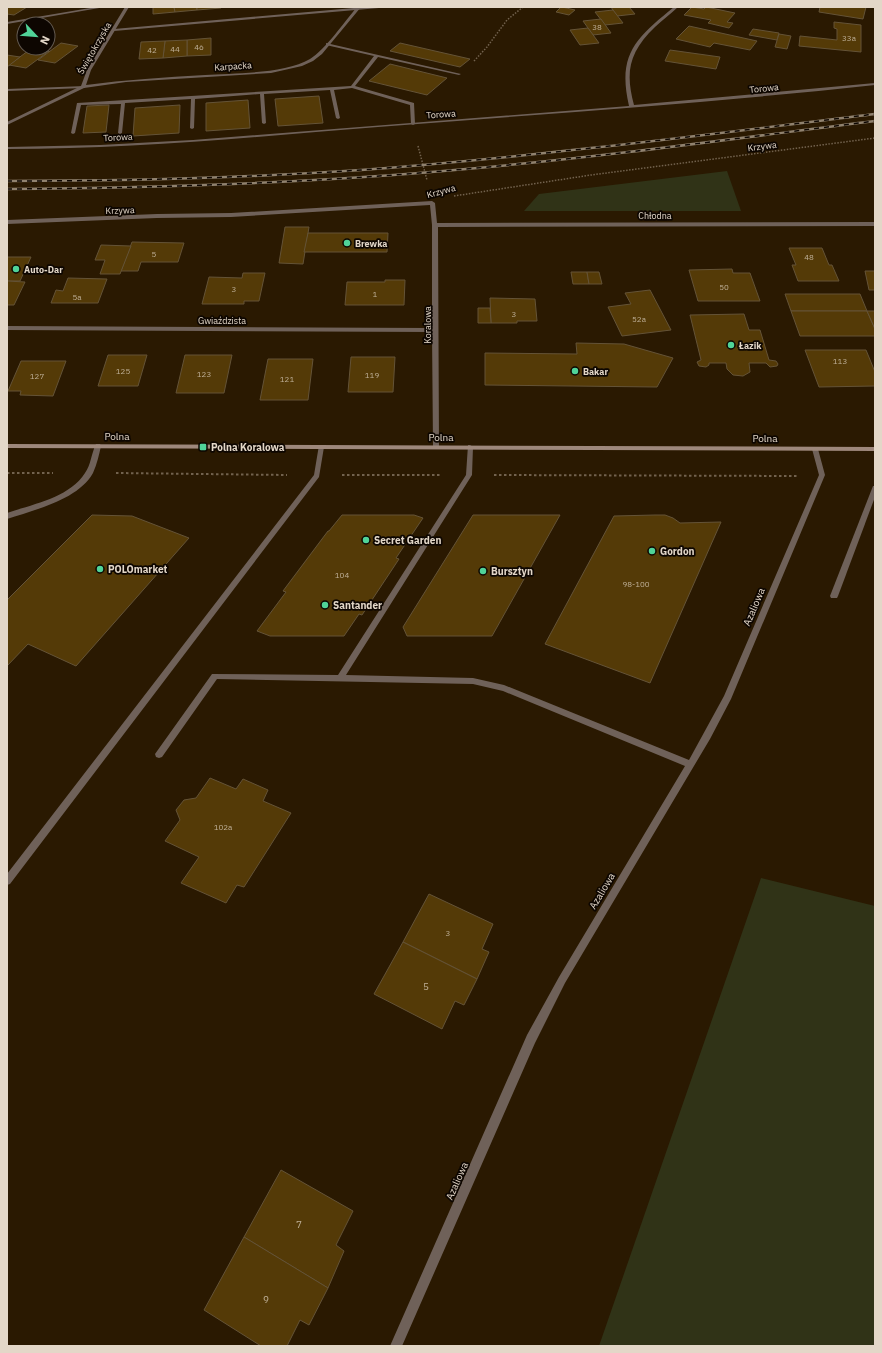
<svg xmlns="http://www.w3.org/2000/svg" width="882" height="1353" font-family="'IBM Plex Sans',sans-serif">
	<rect width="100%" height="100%" fill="#2a1901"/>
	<!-- green -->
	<g fill="#303317">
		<polygon points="727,171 741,211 524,211 539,194"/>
		<polygon points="761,878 875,906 875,1346 599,1346"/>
	</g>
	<!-- building -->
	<g fill="#543a07" stroke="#645337">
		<polygon points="7,7 27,7 14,15 7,14"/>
		<polygon points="153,7 174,7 175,12 153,14"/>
		<polygon points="174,7 197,7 197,10 175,12"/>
		<polygon points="197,7 221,7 221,8 197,10"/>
		<polygon points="561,7 562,7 575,10 569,15 556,12"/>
		<polygon points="611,7 629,7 635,14 617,16"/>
		<polygon points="692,7 704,9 706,7 735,13 727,22 733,23 729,28 708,23 711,20 684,15"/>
		<polygon points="820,7 866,7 863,19 819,12"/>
		<polygon points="613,10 623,23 605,25 595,12"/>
		<polygon points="601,19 611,33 593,35 583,21"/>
		<polygon points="834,22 861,25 861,52 799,46 800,36 837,40 837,29 834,28"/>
		<polygon points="689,26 757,41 750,50 714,43 710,47 676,39"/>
		<polygon points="588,28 599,43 580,45 570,30"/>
		<polygon points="753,29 779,33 777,40 749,35"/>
		<polygon points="779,34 791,36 787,49 775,47"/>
		<polygon points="211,38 211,55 187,56 187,40"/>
		<polygon points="187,40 187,56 163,58 165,41"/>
		<polygon points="165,41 163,58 139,59 141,42"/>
		<polygon points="61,43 78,46 55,63 38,60"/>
		<polygon points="400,43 470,59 460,67 390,51"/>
		<polygon points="32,48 49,51 26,68 9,65"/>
		<polygon points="670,50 720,57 716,69 665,61"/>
		<polygon points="7,55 20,57 7,67"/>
		<polygon points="390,64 447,78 427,95 369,81"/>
		<polygon points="319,96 323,123 278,126 275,99"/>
		<polygon points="248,100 250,128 206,131 206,103"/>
		<polygon points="109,105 106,132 83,133 87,106"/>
		<polygon points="180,105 179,133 133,136 135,108"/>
		<polygon points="285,227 309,227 303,264 279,263"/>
		<polygon points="308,233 388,233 387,252 304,252"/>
		<polygon points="132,242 184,243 178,262 141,262 138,271 121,271"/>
		<polygon points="101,245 131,246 120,274 100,274 105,260 95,260"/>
		<polygon points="789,248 822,248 829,265 832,265 839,281 798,281 792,265 796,265"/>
		<polygon points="7,257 31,257 20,281 7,281"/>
		<polygon points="732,269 733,273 750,273 760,301 698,301 689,270"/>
		<polygon points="865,271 875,271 875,290 869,290"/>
		<polygon points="571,272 587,272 589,284 573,284"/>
		<polygon points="587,272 599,272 602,284 589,284"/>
		<polygon points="243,273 265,273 259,301 244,301 244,304 202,304 209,277 242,278"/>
		<polygon points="68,278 107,279 98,303 51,303 56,290 63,291"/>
		<polygon points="385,280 405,280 404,305 345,305 347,282 385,282"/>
		<polygon points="7,281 25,282 14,305 7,305"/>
		<polygon points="650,290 671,330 622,336 608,307 631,304 625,293"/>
		<polygon points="785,294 860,294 867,311 791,311"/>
		<polygon points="490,298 535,299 537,321 517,321 517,323 491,323"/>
		<polygon points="478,308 490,308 491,323 478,323"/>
		<polygon points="791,311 867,311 875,329 875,336 800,336"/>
		<polygon points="867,311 875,311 875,329"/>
		<polygon points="744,314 749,330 760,330 769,360 776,361 778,364 777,366 770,367 766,363 749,363 750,372 743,376 733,375 727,369 726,363 709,363 709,365 706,367 699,366 697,362 701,360 690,315"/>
		<polygon points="576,343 624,344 673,358 657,387 485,385 485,353 577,354"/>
		<polygon points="805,350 866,350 875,372 875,386 819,387"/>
		<polygon points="108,355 147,355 138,386 98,386"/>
		<polygon points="185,355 232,355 224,393 176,393"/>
		<polygon points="351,357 395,357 393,392 348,392"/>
		<polygon points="268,359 313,359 308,400 260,400"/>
		<polygon points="21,361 66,361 53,396 20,395 21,391 8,391"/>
		<polygon points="92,515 132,516 189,538 76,666 28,644 7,666 7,600"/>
		<polygon points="342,515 414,515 423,518 396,558 399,559 362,615 359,614 344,636 270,636 257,631 286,592 283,591 328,531 329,531"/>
		<polygon points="473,515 560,515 492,636 407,636 403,627"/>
		<polygon points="655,515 665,515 673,518 680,523 721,522 650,683 545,644 614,516"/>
		<polygon points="210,778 236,789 243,779 268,790 263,801 291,813 244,887 237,885 226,903 181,883 199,857 165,841 180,820 176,810 184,800 196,798"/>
		<polygon points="429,894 493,924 482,949 489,952 477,979 403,942"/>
		<polygon points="403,942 477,979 464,1005 455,1001 442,1029 374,994"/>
		<polygon points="281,1170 353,1211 336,1245 344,1251 328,1288 244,1237"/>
		<polygon points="244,1237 328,1288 309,1325 300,1320 287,1346 261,1346 204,1310"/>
	</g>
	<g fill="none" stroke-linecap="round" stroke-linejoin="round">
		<!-- path-far1 -->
		<g stroke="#72624e" stroke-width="1.5" stroke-dasharray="1.5 1.5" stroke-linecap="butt">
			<polyline points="474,61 487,47 507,20 523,7"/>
			<polyline points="418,146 427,180"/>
			<polyline points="454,196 591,175 875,138"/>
		</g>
		<!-- path -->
		<g stroke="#72624e" stroke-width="2" stroke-dasharray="2.5 2.5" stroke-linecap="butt">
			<polyline points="7,473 53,473"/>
			<polyline points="116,473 287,475"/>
			<polyline points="342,475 441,475"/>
			<polyline points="494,475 797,476"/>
		</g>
		<!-- lane -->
		<g fill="#6f6159" fill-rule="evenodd">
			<polygon points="96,7 105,7 7,24 7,22"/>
			<polygon points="365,7 381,7 379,8 114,31 112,30 114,29"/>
			<polygon points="326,43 461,74 459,75 378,57 355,86 414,103 415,124 413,125 411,124 410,105 352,88 334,90 340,118 338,119 336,118 330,90 264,94 266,123 264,124 262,123 260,94 195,99 194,128 192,129 190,128 191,99 125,103 122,133 120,134 118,133 121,104 81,105 75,133 73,134 71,133 77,103 351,86 374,56 326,45"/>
			<polygon points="85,86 85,88 83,88 7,91 7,89"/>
			<path d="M96,444H100L101,446C99,455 97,464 93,473C78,500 34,510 7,519V513C33,504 69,498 85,473C91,465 91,454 96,444Z"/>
			<polygon points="319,445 321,445 324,447 319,477 10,884 7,885 7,874 314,475"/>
			<polygon points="468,445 470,445 473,447 472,475 346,675 473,678 504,685 689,760 724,696 819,475 812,449 813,447 817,447 818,449 825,475 731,699 710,739 565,983 535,1043 402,1346 390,1346 527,1035 559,977 685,766 503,691 473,684 217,679 162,757 159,758 156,757 155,754 212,674 338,675 466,475"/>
			<polygon points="873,486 875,486 875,497 838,596 837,598 831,598 830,596"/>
		</g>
		<!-- street -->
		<g fill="#6f6159" fill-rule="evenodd">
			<path d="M125,7H129L91,70L86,85C125,80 165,77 205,75C234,73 285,74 310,59C325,50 345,21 357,7H361L322,54L313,61L302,66L271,73L126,82L84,88L7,125V122L81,86L87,70Z"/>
			<path d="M674,7H678C671,14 662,20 655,27C629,52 625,72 634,105L875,83V85C710,103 544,114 378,127C254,137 131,149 7,149V147L100,145L193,140L629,106C617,54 636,38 674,7Z"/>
			<polygon points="432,201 435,203 437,223 875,222 875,226 438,227 439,447 436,449 433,447 432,332 7,330 7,326 432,328 432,225 430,205 231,217 157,218 7,224 7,220 157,214 231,213"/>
		</g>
		<!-- secondary -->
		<polygon fill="#9e887c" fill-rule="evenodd" points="7,444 875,447 875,451 7,448"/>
		<!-- rail casing -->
		<g stroke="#90826f" stroke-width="2.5">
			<g id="rail">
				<path d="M7,181C125,181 243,178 361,170C533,157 704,135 875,114"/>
				<path d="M7,189C160,188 314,183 466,169C603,157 739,138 875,121"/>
			</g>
		</g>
		<!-- rail -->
		<use href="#rail" stroke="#0d0601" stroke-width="1.5" stroke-dasharray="5" stroke-linecap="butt"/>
	</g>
	<!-- markers -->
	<g fill="#50d398" stroke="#0d0601" stroke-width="1.5">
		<circle cx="347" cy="243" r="4"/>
		<circle cx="16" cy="269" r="4"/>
		<circle cx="731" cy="345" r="4"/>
		<circle cx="575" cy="371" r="4"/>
		<rect x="199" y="443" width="8" height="8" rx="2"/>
		<circle cx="366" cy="540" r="4"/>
		<circle cx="652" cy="551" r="4"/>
		<circle cx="100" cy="569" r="4"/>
		<circle cx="483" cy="571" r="4"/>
		<circle cx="325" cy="605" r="4"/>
	</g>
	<g text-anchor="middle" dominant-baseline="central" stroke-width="3.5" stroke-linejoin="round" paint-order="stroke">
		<!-- number labels -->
		<g font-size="8" fill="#bfb098">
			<text x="597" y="27">38</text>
			<text x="849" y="38">33a</text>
			<text x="199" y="47">46</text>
			<text x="175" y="49">44</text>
			<text x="152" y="50">42</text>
			<text x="154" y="254">5</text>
			<text x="809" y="257">48</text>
			<text x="724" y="287">50</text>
			<text x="234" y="289">3</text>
			<text x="375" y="294">1</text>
			<text x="77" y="297">5a</text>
			<text x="514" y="314">3</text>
			<text x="639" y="319">52a</text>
			<text x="840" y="361">113</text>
			<text x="123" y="371">125</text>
			<text x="204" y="374">123</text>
			<text x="372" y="375">119</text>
			<text x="37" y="376">127</text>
			<text x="287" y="379">121</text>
			<text x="342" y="575">104</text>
			<text x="636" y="584">98-100</text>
			<text x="223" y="827">102a</text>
			<text x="448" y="933">3</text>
		</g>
		<!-- far-street labels -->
		<g font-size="9" fill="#e3d7c8" stroke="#0d0601">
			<text transform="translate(94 48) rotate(-60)">Świętokrzyska</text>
			<text transform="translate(233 66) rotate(-4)">Karpacka</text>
			<text transform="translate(764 88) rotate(-6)">Torowa</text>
			<text transform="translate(441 114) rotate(-4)">Torowa</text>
			<text transform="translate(118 137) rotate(-3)">Torowa</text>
			<text transform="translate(762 146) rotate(-7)">Krzywa</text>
			<text transform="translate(441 191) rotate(-15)">Krzywa</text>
			<text transform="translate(120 210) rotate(-2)">Krzywa</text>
			<text x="655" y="215">Chłodna</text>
			<text x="222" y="320">Gwiaździsta</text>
			<text transform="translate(427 325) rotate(-90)">Koralowa</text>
		</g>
		<!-- far-poi labels -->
		<g font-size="9" font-weight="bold" fill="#e3d7c8" stroke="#0d0601" text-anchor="start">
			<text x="355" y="243">Brewka</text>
			<text x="24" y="269">Auto-Dar</text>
			<text x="739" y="345">Łazik</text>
			<text x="583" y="371">Bakar</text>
		</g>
		<!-- street labels -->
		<g font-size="10" fill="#e3d7c8" stroke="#0d0601">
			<text x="117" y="436">Polna</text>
			<text x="441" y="437">Polna</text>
			<text x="765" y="438">Polna</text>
			<text transform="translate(754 607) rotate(-67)">Azaliowa</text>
			<text transform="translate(602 891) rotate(-59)">Azaliowa</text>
			<text transform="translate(457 1181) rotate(-66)">Azaliowa</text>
		</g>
		<!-- poi labels -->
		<g font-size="10" font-weight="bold" fill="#e3d7c8" stroke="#0d0601" text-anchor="start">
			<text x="211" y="447">Polna Koralowa</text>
			<text x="374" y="540">Secret Garden</text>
			<text x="660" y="551">Gordon</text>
			<text x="108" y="569">POLOmarket</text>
			<text x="491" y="571">Bursztyn</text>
			<text x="333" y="605">Santander</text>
		</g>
		<!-- near-number labels -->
		<g font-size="10" fill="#bfb098">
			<text x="426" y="986">5</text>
			<text x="299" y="1224">7</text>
			<text x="266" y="1299">9</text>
		</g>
	</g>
	<!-- border -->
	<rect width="882" height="1353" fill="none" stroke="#e3d7c8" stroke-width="16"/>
	<!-- north arrow -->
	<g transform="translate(36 36) rotate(116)"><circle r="19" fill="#0d0601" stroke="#635a51"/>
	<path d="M0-3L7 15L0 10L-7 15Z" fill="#50d398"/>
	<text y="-6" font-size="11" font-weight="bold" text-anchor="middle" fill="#e3d7c8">N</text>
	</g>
</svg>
